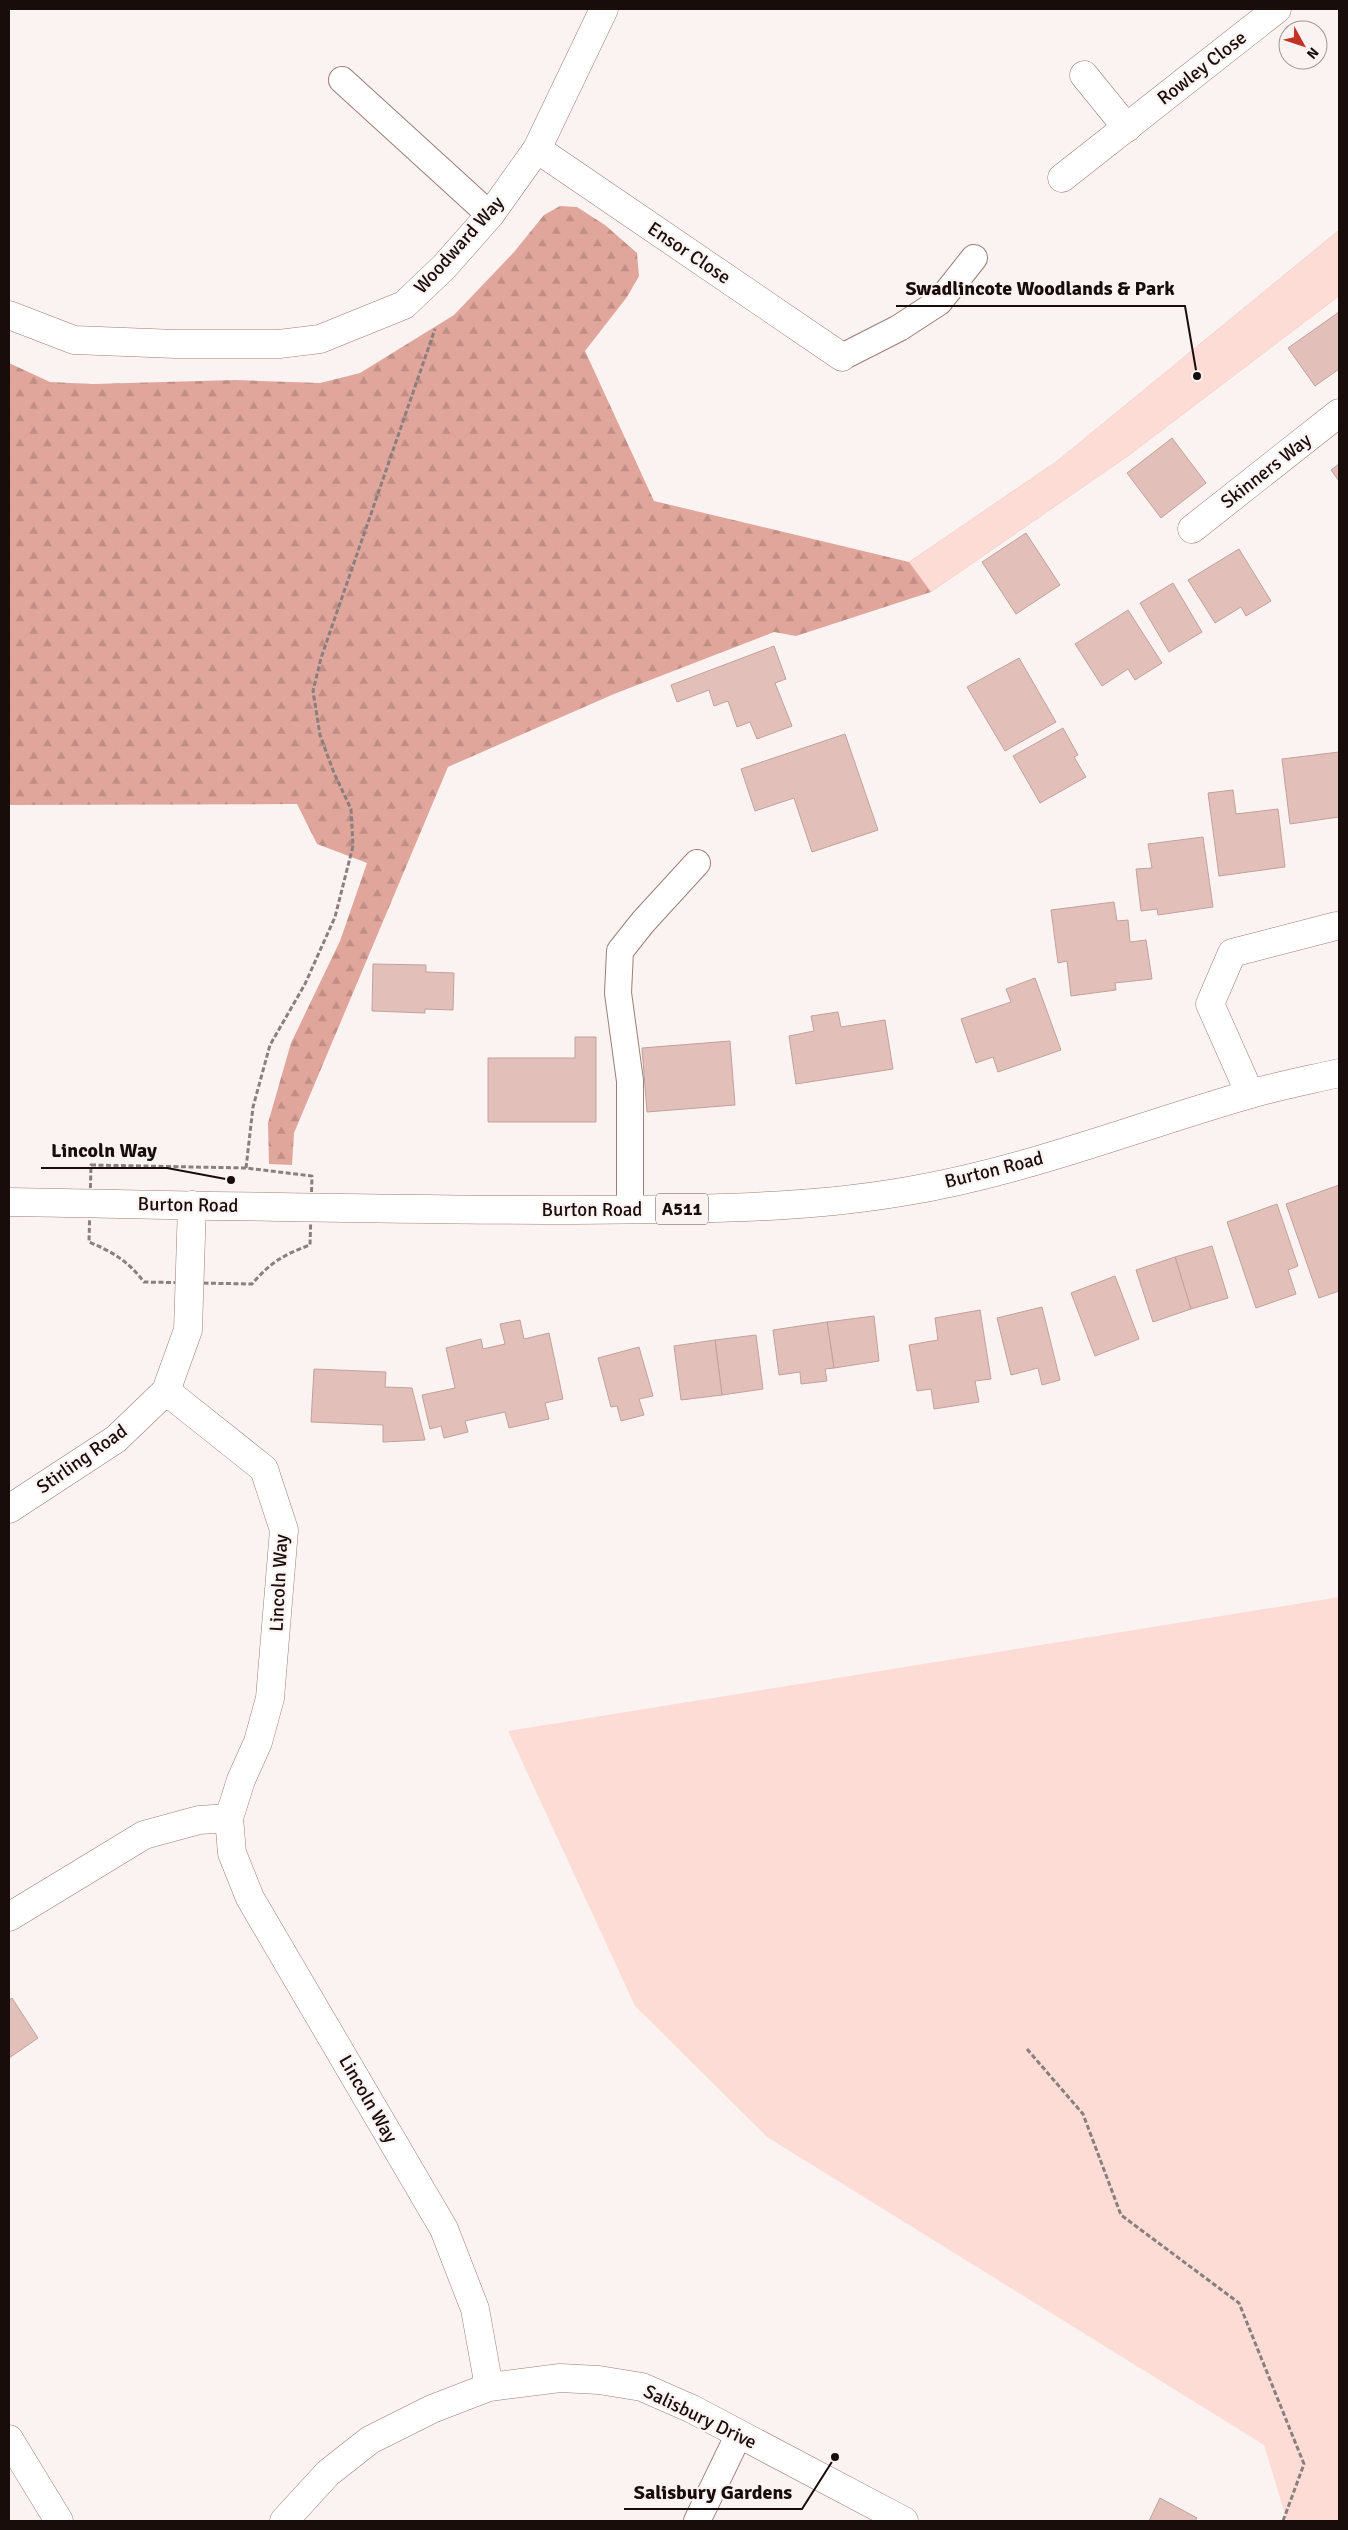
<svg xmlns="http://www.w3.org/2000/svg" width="1348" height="2530" font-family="Signika,sans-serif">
	<defs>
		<pattern id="forest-firs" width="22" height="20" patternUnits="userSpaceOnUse" patternTransform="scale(1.25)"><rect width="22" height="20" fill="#e1a69b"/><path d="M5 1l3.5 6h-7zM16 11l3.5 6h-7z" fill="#c08e84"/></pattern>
	</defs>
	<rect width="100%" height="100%" fill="#fbf3f2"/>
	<!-- forest -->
	<polygon fill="url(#forest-firs)" points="560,206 577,207 605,225 637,253 639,276 627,297 585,351 654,501 909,562 1057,461 1339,230 1339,296 1128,456 931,592 796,636 774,632 614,694 448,767 294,1133 292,1165 269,1164 268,1123 291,1043 340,941 367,863 317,844 297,804 9,805 9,363 50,382 93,384 235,380 320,383 360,373 454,315 514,252 544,215"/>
	<!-- park -->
	<g fill="#fddcd6">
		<polygon points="1339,230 1339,296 1128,456 931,592 909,562 1057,461"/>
		<polygon points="1339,1597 1339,2521 1287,2521 1264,2445 767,2137 635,2006 508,1731"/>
	</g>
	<!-- building -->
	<g fill="#e2c0b9" stroke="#c2a19b">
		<polygon points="1339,312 1339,369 1315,386 1288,348"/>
		<polygon points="1172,438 1206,483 1161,518 1127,473"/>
		<polygon points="1339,464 1339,481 1331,470"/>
		<polygon points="1026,533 1060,585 1016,614 982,562"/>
		<polygon points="1239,549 1271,601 1246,616 1241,607 1215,623 1188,580"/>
		<polygon points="1173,583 1202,632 1169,652 1140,603"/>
		<polygon points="1128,610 1162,663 1135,680 1128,669 1102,686 1075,644"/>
		<polygon points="774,646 786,679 775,683 792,726 757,739 750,722 737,727 728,701 714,706 709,690 677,702 671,685"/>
		<polygon points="1019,658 1056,722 1005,751 967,687"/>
		<polygon points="1063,728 1078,755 1074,757 1086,777 1040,803 1013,756"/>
		<polygon points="845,734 878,830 812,852 794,798 755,811 741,769"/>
		<polygon points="1339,752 1339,817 1290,824 1282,759"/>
		<polygon points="1233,790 1236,814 1278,809 1285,867 1219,876 1208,793"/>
		<polygon points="1203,837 1213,907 1158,915 1157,909 1141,911 1136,869 1152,868 1148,844"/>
		<polygon points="1114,902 1117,921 1128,920 1130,942 1146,940 1152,979 1115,983 1116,990 1071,996 1067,961 1058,963 1051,910"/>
		<polygon points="373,964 426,965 426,972 454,973 453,1010 425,1009 425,1013 372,1011"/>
		<polygon points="1035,978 1061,1050 998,1072 993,1057 976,1063 961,1019 1011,1002 1006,989"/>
		<polygon points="838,1012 841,1027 885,1020 893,1069 796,1084 789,1036 814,1031 811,1016"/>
		<polygon points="575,1037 596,1037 596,1122 488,1122 488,1058 575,1058"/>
		<polygon points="730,1041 735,1105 647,1112 642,1048"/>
		<polygon points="1339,1185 1339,1291 1319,1298 1286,1204"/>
		<polygon points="1277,1204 1298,1266 1288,1270 1296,1294 1256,1308 1227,1222"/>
		<polygon points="1212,1246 1228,1298 1191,1309 1175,1257"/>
		<polygon points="1175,1257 1191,1309 1153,1322 1136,1270"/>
		<polygon points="1115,1276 1139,1339 1095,1356 1071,1293"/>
		<polygon points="1042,1307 1060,1380 1042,1385 1038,1368 1011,1375 997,1318"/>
		<polygon points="980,1310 991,1379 975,1381 979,1402 934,1409 931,1389 917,1391 909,1345 938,1340 935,1318"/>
		<polygon points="874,1316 879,1361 834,1368 827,1322"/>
		<polygon points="520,1320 524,1339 549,1333 563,1399 545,1403 549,1419 509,1428 505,1412 465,1421 468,1432 444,1438 441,1426 430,1429 422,1395 455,1388 446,1348 481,1339 483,1349 505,1344 500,1324"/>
		<polygon points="827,1322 834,1368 825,1369 827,1381 801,1384 800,1372 779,1375 773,1330"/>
		<polygon points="756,1335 763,1389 722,1395 715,1340"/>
		<polygon points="715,1340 722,1395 681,1400 674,1346"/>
		<polygon points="639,1347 653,1396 639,1399 644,1415 621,1421 617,1406 611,1407 598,1358"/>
		<polygon points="314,1369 386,1372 385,1387 412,1388 425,1440 383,1442 383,1425 311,1422"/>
		<polygon points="12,1998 38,2038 9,2058 9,2000"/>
		<polygon points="1160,2498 1197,2518 1195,2521 1149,2521"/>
	</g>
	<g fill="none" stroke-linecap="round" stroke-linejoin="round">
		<!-- service casing -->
		<g stroke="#9d7e78" stroke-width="28">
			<g id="service">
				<polyline points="342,80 490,215"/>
				<polyline points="842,357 899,328 939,302 974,258"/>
				<polyline points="630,1210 630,1081 618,993 620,951 643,922 697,863"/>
				<polyline points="697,2521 739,2434"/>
			</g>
		</g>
		<!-- minor casing -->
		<g stroke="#9d7e78" stroke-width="29">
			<g id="minor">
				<polyline points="1084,75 1127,128"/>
				<polyline points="537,149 842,357"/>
				<polyline points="1062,178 1277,9"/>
				<polyline points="9,315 74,340 176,344 279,344 320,339 404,305 444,267 490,215 537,149 604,9"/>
				<polyline points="1192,529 1339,413"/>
				<polyline points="1250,1094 1210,1004 1232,953 1336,926"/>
				<polyline points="9,1509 116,1439 166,1391 188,1330 192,1205"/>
				<polyline points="229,1818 232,1853 250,1898 444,2229 475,2309 489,2387"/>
				<polyline points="9,1917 144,1835 199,1820 229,1818 241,1780 258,1742 270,1698 284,1530 264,1469 166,1391"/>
				<polyline points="9,2439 59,2521"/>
				<polyline points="284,2521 328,2473 370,2440 432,2409 489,2387 560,2378 599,2380 642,2387 692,2409 904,2521"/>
			</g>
		</g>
		<!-- trunk casing -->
		<g stroke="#9d7e78" stroke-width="29">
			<path id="trunk" d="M9,1202C192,1205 374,1210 557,1210C671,1209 789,1211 902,1192C1020,1173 1133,1128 1247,1095C1277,1086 1309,1080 1339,1073"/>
		</g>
		<!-- path -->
		<g stroke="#897f7e" stroke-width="3" stroke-dasharray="5 2.5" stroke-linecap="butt">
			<path d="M91,1165L246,1168L312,1176L310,1245C283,1255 271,1262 252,1284L144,1282C128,1261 113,1252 89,1242Z"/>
			<polyline points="246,1168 253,1107 270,1045 305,984 335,917 353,846 351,809 334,773 320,735 313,691 321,658 435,329"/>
			<polyline points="1027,2049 1083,2114 1121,2215 1239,2303 1304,2464 1283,2521"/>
		</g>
		<!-- service -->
		<use href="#service" stroke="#fff" stroke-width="26"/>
		<!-- minor -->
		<use href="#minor" stroke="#fff" stroke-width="28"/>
		<!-- trunk -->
		<use href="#trunk" stroke="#fff" stroke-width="28"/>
	</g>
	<g text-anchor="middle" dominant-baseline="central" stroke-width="4.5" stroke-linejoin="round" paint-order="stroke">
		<!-- shield labels -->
		<rect fill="#fbf3f2" stroke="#5c5250" stroke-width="1" x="656" y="1193.5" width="52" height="31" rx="4"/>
		<g font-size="18" font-weight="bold" fill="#180d0b">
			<text x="682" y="1209">A511</text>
		</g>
		<!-- street labels -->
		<g font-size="19" fill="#180d0b" stroke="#fbf3f2">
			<text transform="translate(1202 68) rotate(-38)">Rowley Close</text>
			<text transform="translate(459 245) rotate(-48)">Woodward Way</text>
			<text transform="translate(689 253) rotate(34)">Ensor Close</text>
			<text transform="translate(1266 471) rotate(-38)">Skinners Way</text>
			<text transform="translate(994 1170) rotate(-14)">Burton Road</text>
			<text transform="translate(188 1205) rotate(1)">Burton Road</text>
			<text x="592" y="1210">Burton Road</text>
			<text transform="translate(82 1459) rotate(-35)">Stirling Road</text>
			<text transform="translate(279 1583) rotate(-87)">Lincoln Way</text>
			<text transform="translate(368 2099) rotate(60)">Lincoln Way</text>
			<text transform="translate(700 2417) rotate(26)">Salisbury Drive</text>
		</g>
	</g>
	<!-- callouts -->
	<path fill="none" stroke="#180d0b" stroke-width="2" d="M1197 376L1185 306H896M231 1180L167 1168H41M835 2457L802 2509H624"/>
	<g fill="#180d0b" stroke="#fbf3f2" stroke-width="2">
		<circle cx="1197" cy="376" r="5"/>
		<circle cx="231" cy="1180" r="5"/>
		<circle cx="835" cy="2457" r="5"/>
	</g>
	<g font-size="20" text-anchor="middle" font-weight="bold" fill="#180d0b" stroke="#fbf3f2" stroke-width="4.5" stroke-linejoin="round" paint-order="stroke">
		<text x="1040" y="295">Swadlincote Woodlands &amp; Park</text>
		<text x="104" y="1157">Lincoln Way</text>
		<text x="713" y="2499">Salisbury Gardens</text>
	</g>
	<!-- border -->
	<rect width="1348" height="2530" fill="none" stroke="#180d0b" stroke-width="20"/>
	<!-- north arrow -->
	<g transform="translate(1303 45) rotate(130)"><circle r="24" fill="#fbf3f2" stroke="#a09796"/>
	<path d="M0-4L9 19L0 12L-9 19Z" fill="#c13425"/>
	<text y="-8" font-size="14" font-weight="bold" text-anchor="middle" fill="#180d0b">N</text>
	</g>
</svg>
